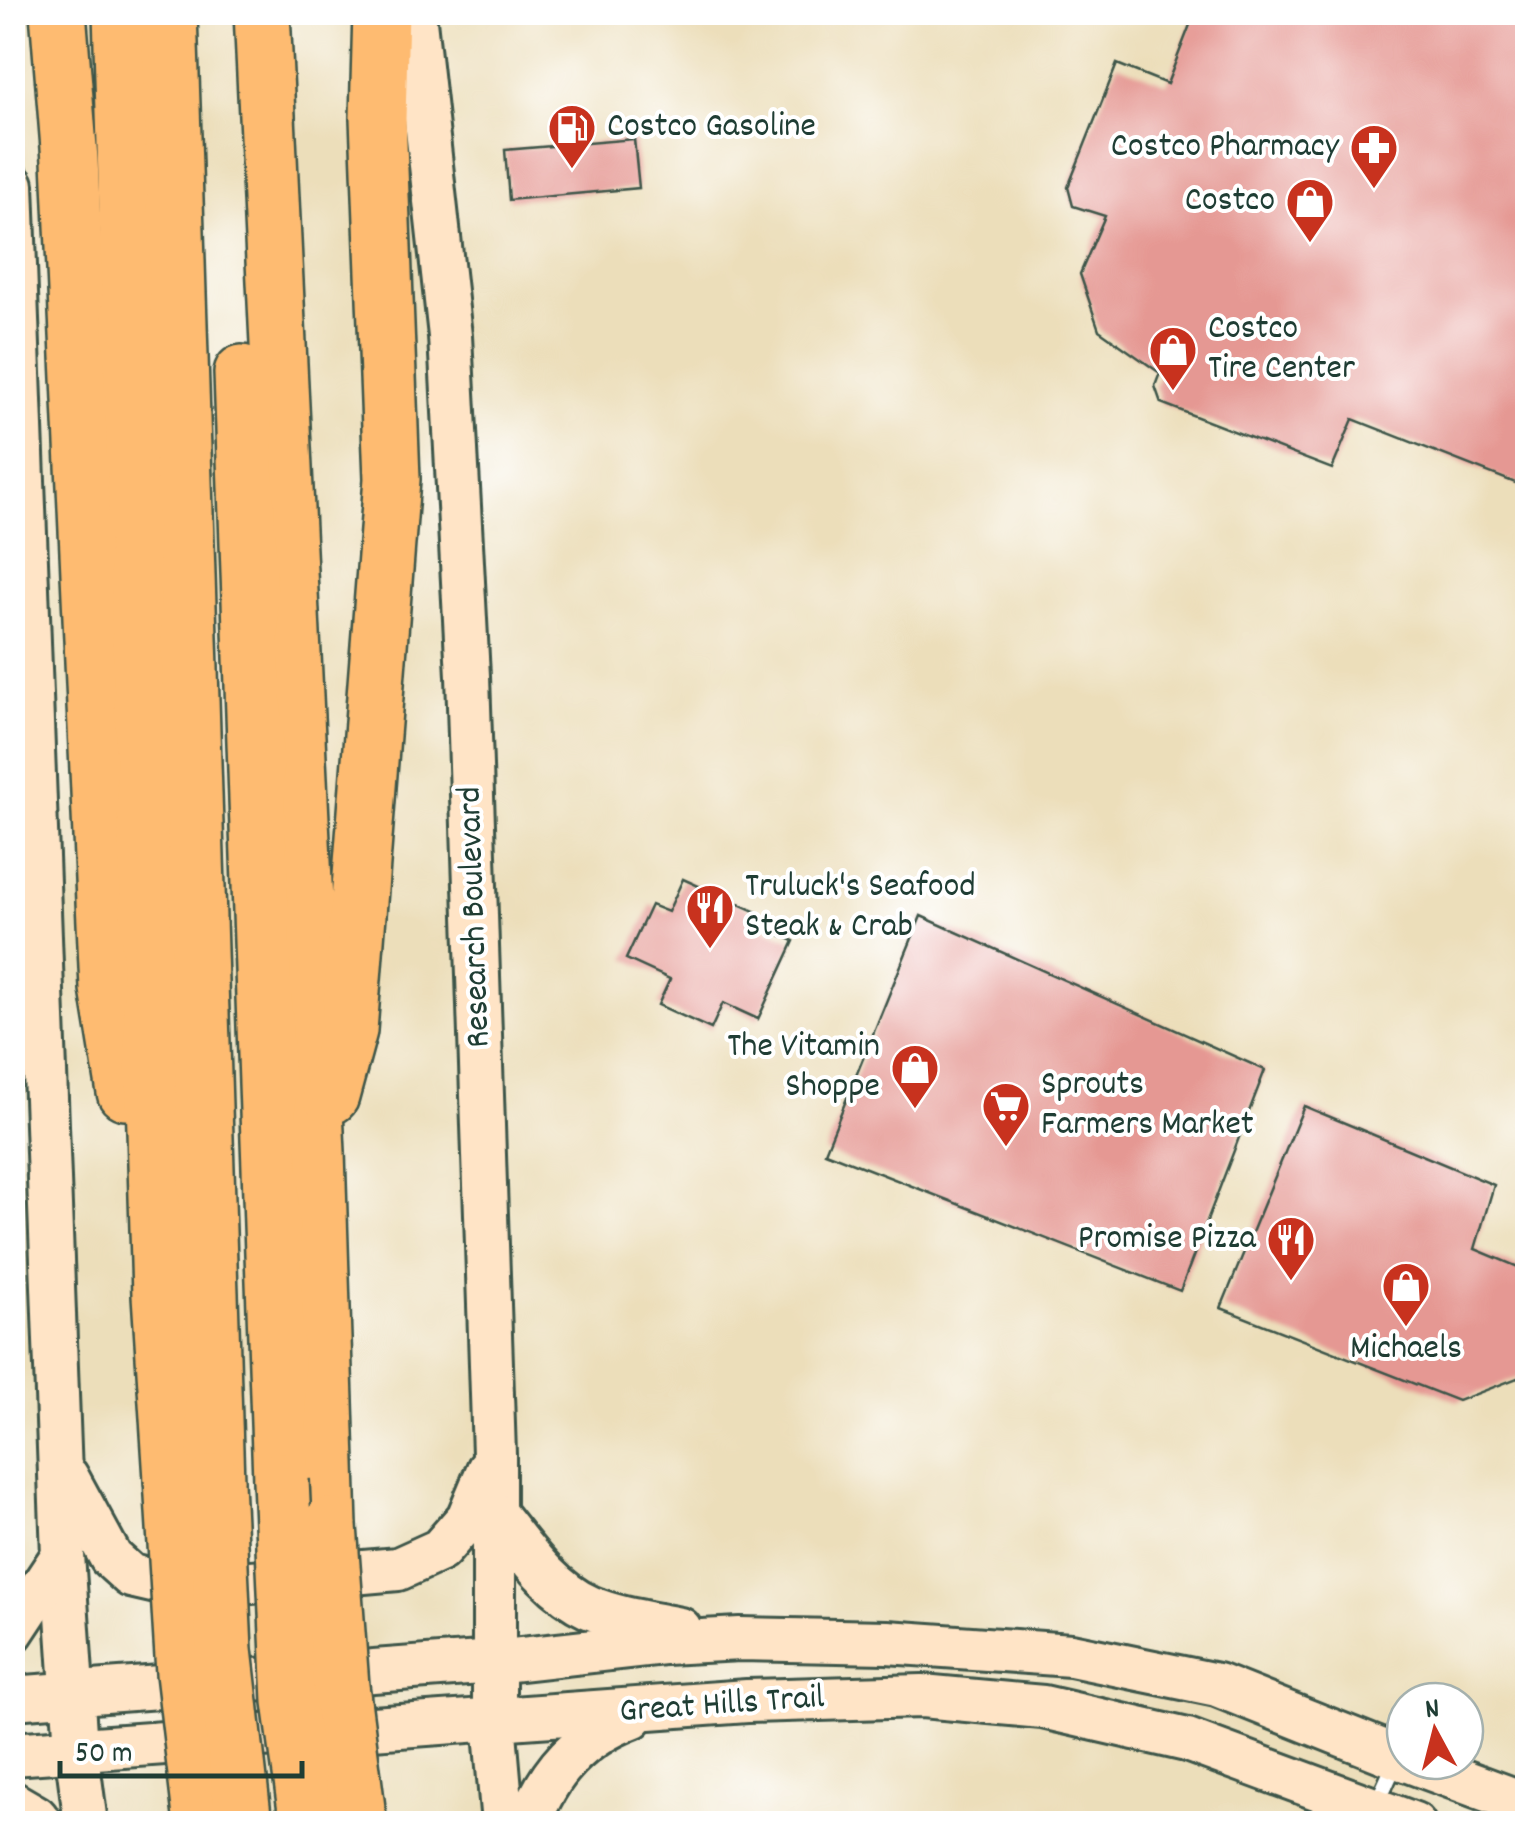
<svg xmlns="http://www.w3.org/2000/svg" width="1540" height="1836" font-family="Dekko,sans-serif">
	<rect width="100%" height="100%" fill="#fff"/>
	<filter id="ink" filterUnits="userSpaceOnUse"><feTurbulence type="fractalNoise" baseFrequency=".01" numOctaves="2"/><feDisplacementMap in="SourceGraphic" scale="20" xChannelSelector="R" yChannelSelector="G"/><feConvolveMatrix kernelMatrix="1 2 1 2 8 2 1 2 1" color-interpolation-filters="sRGB"/></filter>
	<filter id="wash" filterUnits="userSpaceOnUse"><feTurbulence type="fractalNoise" baseFrequency=".0048" numOctaves="4" result="noise"/><feDisplacementMap in="SourceGraphic" scale="40" xChannelSelector="R" yChannelSelector="G"/><feGaussianBlur stdDeviation="2.25" result="paint"/><feColorMatrix in="noise" values="0 0 0 0 0 0 0 0 0 0 0 0 0 0 0 0 0 1.4 0 .05"/><feComposite in="paint" operator="in"/></filter>
	<g filter="url(#wash)">
		<rect width="100%" height="100%" fill="#ecdeba"/>
		<g id="blocks">
			<!-- building -->
			<g fill="#e59893">
				<polygon points="1195,12 1528,12 1528,488 1353,419 1332,469 1161,403 1155,386 1160,373 1099,330 1080,274 1105,216 1073,206 1068,187 1117,64 1167,84"/>
				<polygon points="634,139 639,188 509,200 505,150"/>
				<polygon points="683,879 759,913 754,923 794,941 758,1019 723,1003 711,1029 658,1005 670,979 626,959 651,905 668,912"/>
				<polygon points="921,916 1265,1070 1180,1291 825,1152"/>
				<polygon points="1304,1106 1494,1185 1475,1249 1528,1271 1528,1374 1458,1401 1221,1308"/>
			</g>
		</g>
	</g>
	<g filter="url(#ink)">
		<use href="#blocks" fill-opacity="0" stroke="#3e5548" stroke-width="2.5"/>
		<g fill="none" stroke-linecap="round" stroke-linejoin="round">
			<!-- lane casing -->
			<g stroke="#3e5548" stroke-width="20">
				<polyline id="lane" points="1375,1808 1396,1761"/>
			</g>
			<!-- secondary casing -->
			<g stroke="#3e5548" stroke-width="48">
				<g id="secondary">
					<polyline points="414,12 450,336 468,676 494,1454 494,1721 503,1824"/>
					<polyline points="12,185 63,1555 76,1748 86,1824"/>
					<polyline points="67,1477 111,1558 131,1576 183,1588 398,1569 440,1550 468,1518 488,1470"/>
					<path d="M495,1514C522,1547 549,1589 589,1607C617,1619 650,1623 680,1629"/>
					<polyline points="12,1632 63,1555"/>
					<polyline points="12,1698 494,1662 665,1643 740,1639 887,1642 1071,1655 1217,1685 1405,1760"/>
					<polyline points="12,1754 747,1701 922,1696 1043,1707 1187,1740 1414,1824"/>
					<polyline points="1409,1761 1528,1805"/>
					<polyline points="12,1803 36,1817 41,1824"/>
					<path d="M529,1824C548,1771 580,1737 632,1717"/>
				</g>
			</g>
			<!-- highway casing -->
			<g stroke="#3e5548" stroke-width="60">
				<g id="highway">
					<polyline points="58,12 70,160 108,988 125,1092"/>
					<polyline points="121,12 160,1295 172,1479"/>
					<polyline points="169,12 216,1482"/>
					<polyline points="262,12 317,1152 329,1526"/>
					<polyline points="242,373 281,1480"/>
					<polyline points="331,1096 349,1030 392,479 378,118 381,12"/>
				</g>
			</g>
			<!-- lane -->
			<use href="#lane" stroke="#fff" stroke-width="15"/>
			<!-- secondary -->
			<use href="#secondary" stroke="#ffe4c6" stroke-width="42"/>
			<!-- highway -->
			<use href="#highway" stroke="#febb71" stroke-width="55"/>
			<!-- highway-bridge casing -->
			<g stroke="#3e5548" stroke-width="60" stroke-linecap="butt">
				<g id="highway-bridge">
					<polyline points="172,1479 184,1673 202,1824"/>
					<polyline points="281,1480 291,1701 308,1824"/>
					<polyline points="216,1482 224,1650 244,1824"/>
					<polyline points="329,1526 341,1686 359,1824"/>
				</g>
			</g>
			<!-- highway-bridge -->
			<use href="#highway-bridge" stroke="#febb71" stroke-width="55"/>
		</g>
	</g>
	<!-- icons -->
	<defs>
		<g id="fuel-pin" transform="scale(2.5)"><path d="M0 17L-7.5 6A9.5 9.5 0 1 1 7.5 6Z" fill="#c8321e" stroke="#fff"/><path d="M-5.5-6h7V0h2V4h1.3V-2.5L3-4.5l.8-.8L6-3V5H2.5V1h-1V6h-7ZM-4.2-4.7v3.2H.2V-4.7Z" fill="#fff"/></g>
		<g id="pharmacy-pin" transform="scale(2.5)"><path d="M0 17L-7.5 6A9.5 9.5 0 1 1 7.5 6Z" fill="#c8321e" stroke="#fff"/><path d="M-2-6h4v4h4v4h-4v4h-4v-4h-4v-4h4Z" fill="#fff"/></g>
		<g id="shop-pin" transform="scale(2.5)"><path d="M0 17L-7.5 6A9.5 9.5 0 1 1 7.5 6Z" fill="#c8321e" stroke="#fff"/><path d="M-5-2.5h2.3a2.7 3.5 0 0 1 5.4 0H5L5.5 6h-11ZM-1.5-2.5h3a1.5 2.3 0 0 0-3 0Z" fill="#fff"/></g>
		<g id="restaurant-pin" transform="scale(2.5)"><path d="M0 17L-7.5 6A9.5 9.5 0 1 1 7.5 6Z" fill="#c8321e" stroke="#fff"/><path d="M-5-6h1v4h1v-4h1v4h1v-4h1v5L-1.5 .5V6h-2V.5L-5-1ZM5-6V6H3V1.5H1.5Q1.5-4 5-6Z" fill="#fff"/></g>
		<g id="supermarket-pin" transform="scale(2.5)"><path d="M0 17L-7.5 6A9.5 9.5 0 1 1 7.5 6Z" fill="#c8321e" stroke="#fff"/><path d="M-6-5.5h2.5l.6 2H6L4.5 2H-2.5L-4.4-4H-6ZM-1.5 3.2a1.3 1.3 0 1 0 .1 0ZM3 3.2a1.3 1.3 0 1 0 .1 0Z" fill="#fff"/></g>
	</defs>
	<g fill-rule="evenodd">
		<use href="#fuel-pin" x="572" y="128"/>
		<use href="#pharmacy-pin" x="1374" y="148"/>
		<use href="#shop-pin" x="1310" y="202"/>
		<use href="#shop-pin" x="1173" y="350"/>
		<use href="#restaurant-pin" x="710" y="908"/>
		<use href="#shop-pin" x="915" y="1068"/>
		<use href="#supermarket-pin" x="1006" y="1106"/>
		<use href="#restaurant-pin" x="1291" y="1240"/>
		<use href="#shop-pin" x="1406" y="1286"/>
	</g>
	<g text-anchor="middle" dominant-baseline="central" stroke-width="8" stroke-linejoin="round" paint-order="stroke">
		<!-- poi labels -->
		<g font-size="35" fill="#1f3d34" stroke="#fff" text-anchor="start">
			<text x="607" y="128">Costco Gasoline</text>
			<text x="1339" y="148" text-anchor="end">Costco Pharmacy</text>
			<text x="1275" y="202" text-anchor="end">Costco</text>
			<text x="1208" y="330">Costco<tspan x="1208" dy="40">Tire Center</tspan></text>
			<text x="745" y="888">Truluck's Seafood<tspan x="745" dy="40">Steak &amp; Crab</tspan></text>
			<text x="880" y="1048" text-anchor="end">The Vitamin<tspan x="880" dy="40">Shoppe</tspan></text>
			<text x="1041" y="1086">Sprouts<tspan x="1041" dy="40">Farmers Market</tspan></text>
			<text x="1256" y="1240" text-anchor="end">Promise Pizza</text>
			<text x="1406" y="1350" text-anchor="middle">Michaels</text>
		</g>
		<!-- street labels -->
		<g font-size="35" fill="#1f3d34" stroke="#fff">
			<text transform="translate(476 917) rotate(-92)">Research Boulevard</text>
			<text transform="translate(722 1706) rotate(-4)">Great Hills Trail</text>
		</g>
	</g>
	<!-- margin -->
	<rect width="1540" height="1836" fill="none" stroke="#fff" stroke-width="50"/>
	<!-- north arrow -->
	<g transform="translate(1435 1731) rotate(353)"><circle r="48" fill="#ffffff" stroke="#a5b1ae" stroke-width="2.5"/>
	<path d="M0-8L18 38L0 25L-18 38Z" fill="#c8321e"/>
	<text y="-15" font-size="28" font-weight="bold" text-anchor="middle" fill="#1f3d34">N</text>
	</g>
	<!-- scale -->
	<path d="M60 1761v15h242v-15" fill="none" stroke="#1f3d34" stroke-width="5"/>
	<text x="75" y="1761" font-size="30" fill="#1f3d34" stroke="#ffffff" stroke-width="8" paint-order="stroke">50 m</text>
</svg>
